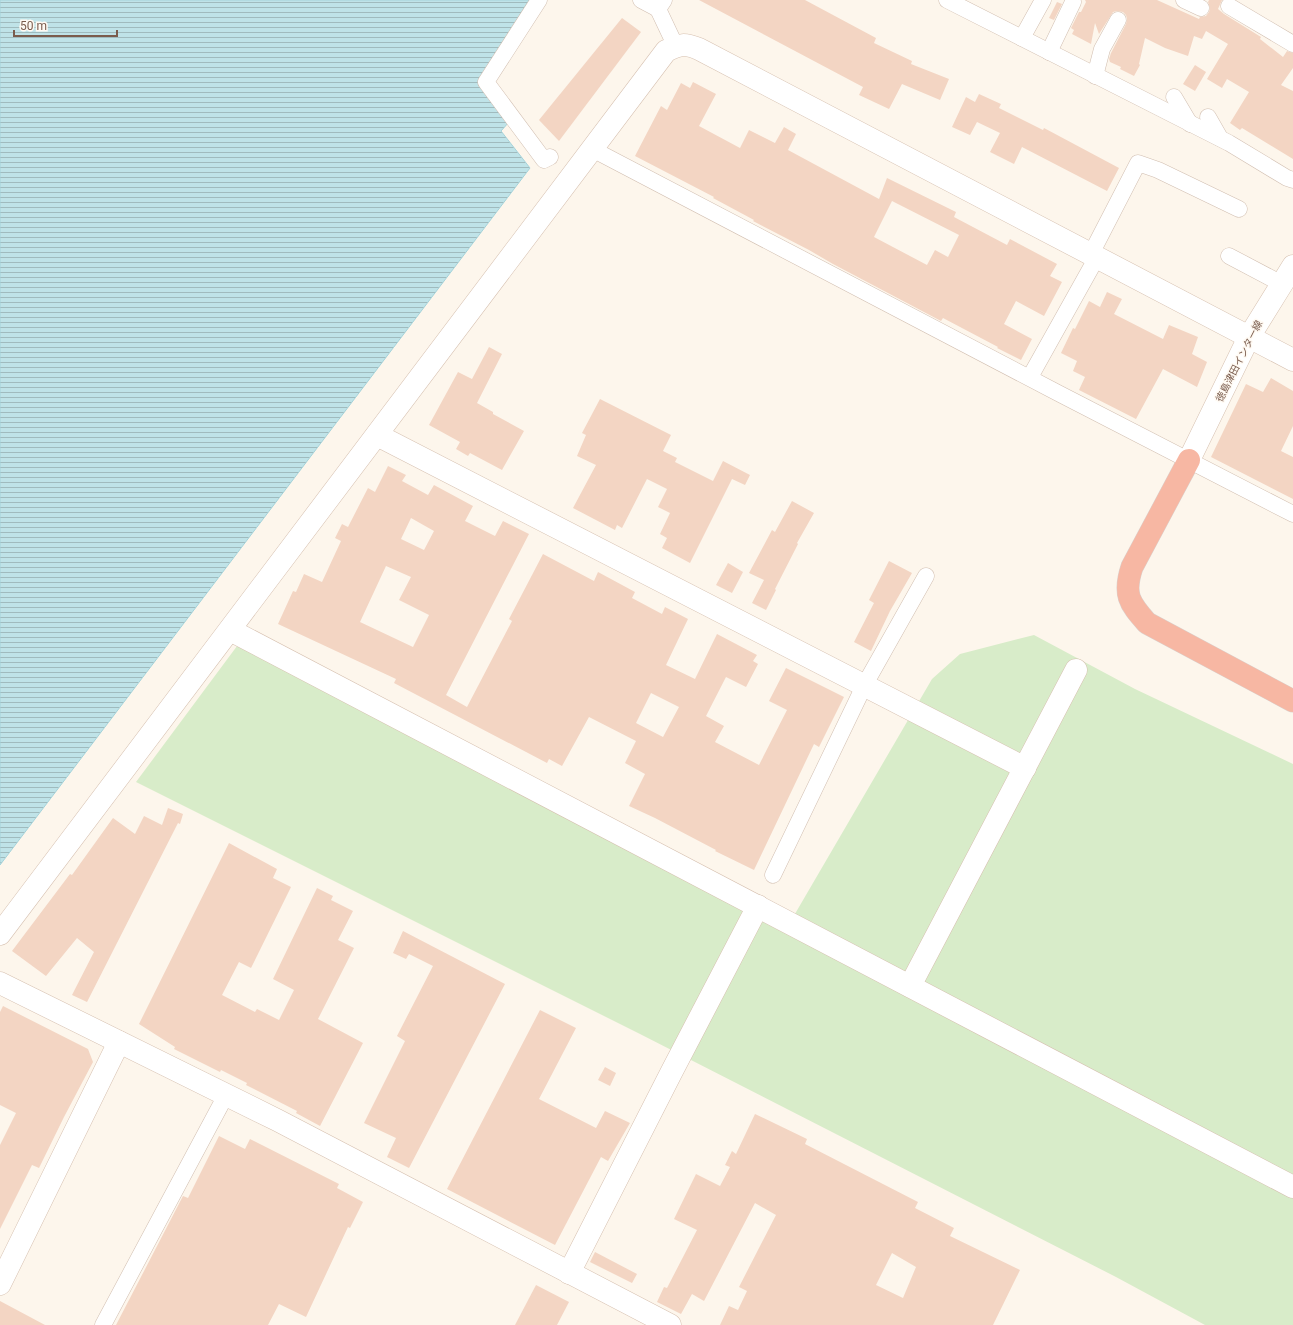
<svg xmlns="http://www.w3.org/2000/svg" width="1293" height="1325" font-family="Roboto,'Noto Sans JP',sans-serif">
	<defs>
		<pattern id="water-rules" width="6" height="5" patternUnits="userSpaceOnUse"><rect width="6" height="5" fill="#bfe3e8"/><path d="M0 2.5h6" fill="none" stroke="#a0bbbe"/></pattern>
	</defs>
	<rect width="100%" height="100%" fill="#fdf6ec"/>
	<!-- green -->
	<polygon fill="#d8ecc9" points="1034,635 1135,689 1293,764 1293,1325 1205,1325 1116,1277 640,1034 136,782 243,638 792,919 932,679 960,654"/>
	<!-- water -->
	<polygon fill="url(#water-rules)" stroke="#a5d3da" points="0,0 529,0 479,82 509,122 501,131 530,168 0,865"/>
	<!-- building -->
	<g fill="#f3d5c3" fill-rule="evenodd">
		<polygon points="699,0 805,0 876,38 874,43 912,61 911,64 949,79 940,100 902,84 889,109 859,95 863,87"/>
		<polygon points="1085,0 1157,0 1199,19 1200,17 1206,16 1209,12 1210,8 1208,2 1209,0 1222,0 1218,9 1224,14 1261,37 1260,39 1283,57 1287,51 1293,53 1293,68 1281,85 1293,91 1293,159 1242,128 1240,130 1230,123 1249,92 1227,79 1222,88 1207,79 1228,44 1206,31 1202,39 1194,36 1188,56 1165,48 1145,38 1139,64 1140,65 1134,76 1120,69 1121,67 1110,62 1109,59 1111,53 1126,24 1127,19 1126,15 1123,12 1117,11 1113,12 1099,34 1095,23 1091,44 1072,34 1074,30 1071,28 1079,12 1081,12 1086,2"/>
		<polygon points="1057,2 1062,4 1054,20 1049,18"/>
		<polygon points="622,18 641,32 559,141 539,120"/>
		<polygon points="1195,65 1206,72 1195,91 1183,84"/>
		<path d="M693,82L716,94L699,126L740,148L749,130L775,143L784,127L796,134L788,150L879,199L887,178L956,212L954,217L1007,245L1010,239L1057,264L1050,276L1062,282L1044,316L1016,301L1004,324L1032,339L1021,360L997,348L998,347L943,318L941,321L833,264L809,250L753,221L754,220L713,198L714,197L635,156L661,106L667,110L681,83L690,88ZM892,201L959,235L948,257L935,250L927,265L874,237Z"/>
		<polygon points="979,94 1001,104 999,108 1043,130 1044,128 1119,168 1107,191 1022,147 1014,164 990,152 1000,133 977,122 970,135 952,127 966,97 975,102"/>
		<polygon points="1107,292 1122,299 1114,314 1163,339 1169,325 1198,337 1192,354 1207,362 1197,387 1163,369 1136,419 1079,390 1085,377 1073,371 1077,361 1061,353 1073,328 1075,329 1089,301 1100,307"/>
		<polygon points="489,347 502,354 477,403 493,412 493,414 524,431 502,470 470,453 468,456 456,449 460,442 429,425 458,372 472,379"/>
		<polygon points="1271,378 1293,391 1293,426 1281,451 1293,457 1293,499 1211,457 1246,384 1263,392"/>
		<polygon points="600,399 671,435 663,451 677,458 675,462 713,481 723,461 750,475 745,485 732,479 690,563 662,548 667,538 660,534 670,513 658,507 667,489 647,479 622,528 617,525 615,530 573,508 596,465 577,456 586,435 582,433"/>
		<path d="M388,466L406,475L402,481L428,495L434,485L473,506L465,521L495,536L503,521L529,534L446,695L467,707L512,621L509,619L543,554L594,581L598,572L635,592L632,598L662,614L665,607L688,619L666,665L695,679L717,634L757,655L753,661L758,664L746,687L726,677L706,716L724,726L715,742L759,765L787,710L769,701L786,668L844,697L819,747L814,744L754,870L715,851L716,850L655,818L629,806L645,774L625,763L636,741L589,717L562,766L549,759L547,763L394,683L396,679L278,624L293,591L296,592L304,574L322,582L341,541L335,538L342,524L348,527L368,488L375,492ZM411,518L434,531L424,550L401,539ZM386,566L411,577L399,600L429,615L413,647L360,622ZM651,693L679,707L663,737L636,723Z"/>
		<polygon points="792,501 814,513 797,543 798,544 775,589 776,590 766,610 752,603 764,580 749,573 772,530 775,532"/>
		<polygon points="889,561 912,573 890,611 871,651 854,642 874,603 869,600"/>
		<polygon points="728,563 743,572 732,593 716,585"/>
		<polygon points="168,808 183,814 180,824 178,823 87,1002 72,995 94,952 77,938 46,976 12,951 70,874 72,875 113,818 135,834 144,816 162,825"/>
		<polygon points="229,843 277,869 273,878 291,887 251,968 239,962 222,995 255,1012 257,1009 279,1020 294,990 273,979 317,888 333,896 331,900 353,911 338,940 354,948 318,1019 363,1043 320,1126 296,1113 297,1111 246,1085 247,1083 221,1070 220,1072 174,1049 175,1047 139,1024"/>
		<polygon points="403,931 505,984 409,1168 387,1157 396,1138 364,1123 405,1041 397,1036 433,966 409,954 406,959 393,953"/>
		<polygon points="3,1006 88,1049 93,1062 64,1117 39,1168 32,1165 0,1229 0,1145 16,1113 0,1105 0,1012"/>
		<polygon points="540,1010 576,1028 539,1099 596,1128 605,1111 630,1123 608,1161 601,1157 555,1245 447,1189"/>
		<polygon points="605,1067 616,1073 610,1086 598,1080"/>
		<path d="M755,1114L807,1139L805,1144L918,1202L915,1208L954,1228L950,1236L1020,1270L993,1325H720L729,1306L738,1310L747,1291L739,1287L776,1215L755,1203L704,1301L692,1294L681,1314L657,1302L664,1287L667,1288L697,1230L674,1219L696,1174L720,1186L730,1167L725,1165L732,1151L736,1154ZM892,1253L916,1267L903,1298L876,1285Z"/>
		<polygon points="219,1136 245,1149 250,1139 339,1184 337,1188 363,1202 350,1228 348,1227 306,1317 279,1304 268,1325 116,1325 183,1196 188,1198"/>
		<polygon points="595,1252 637,1274 632,1283 590,1262"/>
		<polygon points="536,1285 569,1302 557,1325 515,1325"/>
		<polygon points="0,1301 45,1325 0,1325"/>
	</g>
	<g fill="none" stroke-linecap="round" stroke-linejoin="round">
		<!-- street casing -->
		<g stroke="#d1beb0" stroke-width="17">
			<g id="street">
				<polyline points="539,0 486,82 544,160 550,157"/>
				<polyline points="641,0 658,9"/>
				<polyline points="664,0 658,9 676,47"/>
				<polyline points="947,0 1229,143 1287,178 1293,180"/>
				<polyline points="1184,0 1201,8"/>
				<polyline points="1229,6 1293,44"/>
				<polyline points="1022,38 1043,0"/>
				<polyline points="1049,52 1073,2"/>
				<polyline points="1095,76 1102,49 1118,20"/>
				<polyline points="1174,97 1190,124"/>
				<polyline points="1208,117 1220,138"/>
				<polyline points="592,149 1058,393 1293,514"/>
				<polyline points="1091,254 1138,163 1158,170 1239,209"/>
				<polyline points="1229,256 1282,284"/>
				<polyline points="1030,377 1097,257"/>
				<polyline points="773,875 864,686 926,576"/>
				<polyline points="103,1325 226,1095"/>
			</g>
		</g>
		<!-- secondary casing -->
		<g stroke="#d6c0b0" stroke-width="23">
			<g id="secondary">
				<polyline points="377,435 1025,768"/>
				<polyline points="1189,460 1249,337 1293,266"/>
				<polyline points="230,630 1293,1187"/>
				<path d="M0,934L666,51C681,44 684,43 699,49L1293,360"/>
				<polyline points="0,983 277,1120 670,1325"/>
				<polyline points="910,986 1076,670"/>
				<polyline points="569,1273 671,1073 758,906"/>
				<polyline points="0,1284 119,1042"/>
			</g>
		</g>
		<!-- highway casing -->
		<g stroke="#dad1cd" stroke-width="23">
			<path id="highway" d="M1189,460L1132,567C1123,594 1129,603 1147,623L1293,701"/>
		</g>
		<!-- street -->
		<use href="#street" stroke="#fff" stroke-width="16"/>
		<!-- secondary -->
		<use href="#secondary" stroke="#fff" stroke-width="22"/>
		<!-- highway -->
		<use href="#highway" stroke="#f7b7a3" stroke-width="22"/>
	</g>
	<g text-anchor="middle" dominant-baseline="central" stroke-width="3" stroke-linejoin="round" paint-order="stroke">
		<!-- street labels -->
		<g font-size="10" fill="#7a5c4d" stroke="#fffaf3">
			<text transform="translate(1239 361) rotate(-63)">徳島津田インター線</text>
		</g>
	</g>
	<!-- scale -->
	<path d="M14 30v6h103v-6" fill="none" stroke="#7a5c4d" stroke-width="2"/>
	<text x="20" y="30" font-size="12" fill="#7a5c4d" stroke="#fffaf3" stroke-width="3" paint-order="stroke">50 m</text>
</svg>
